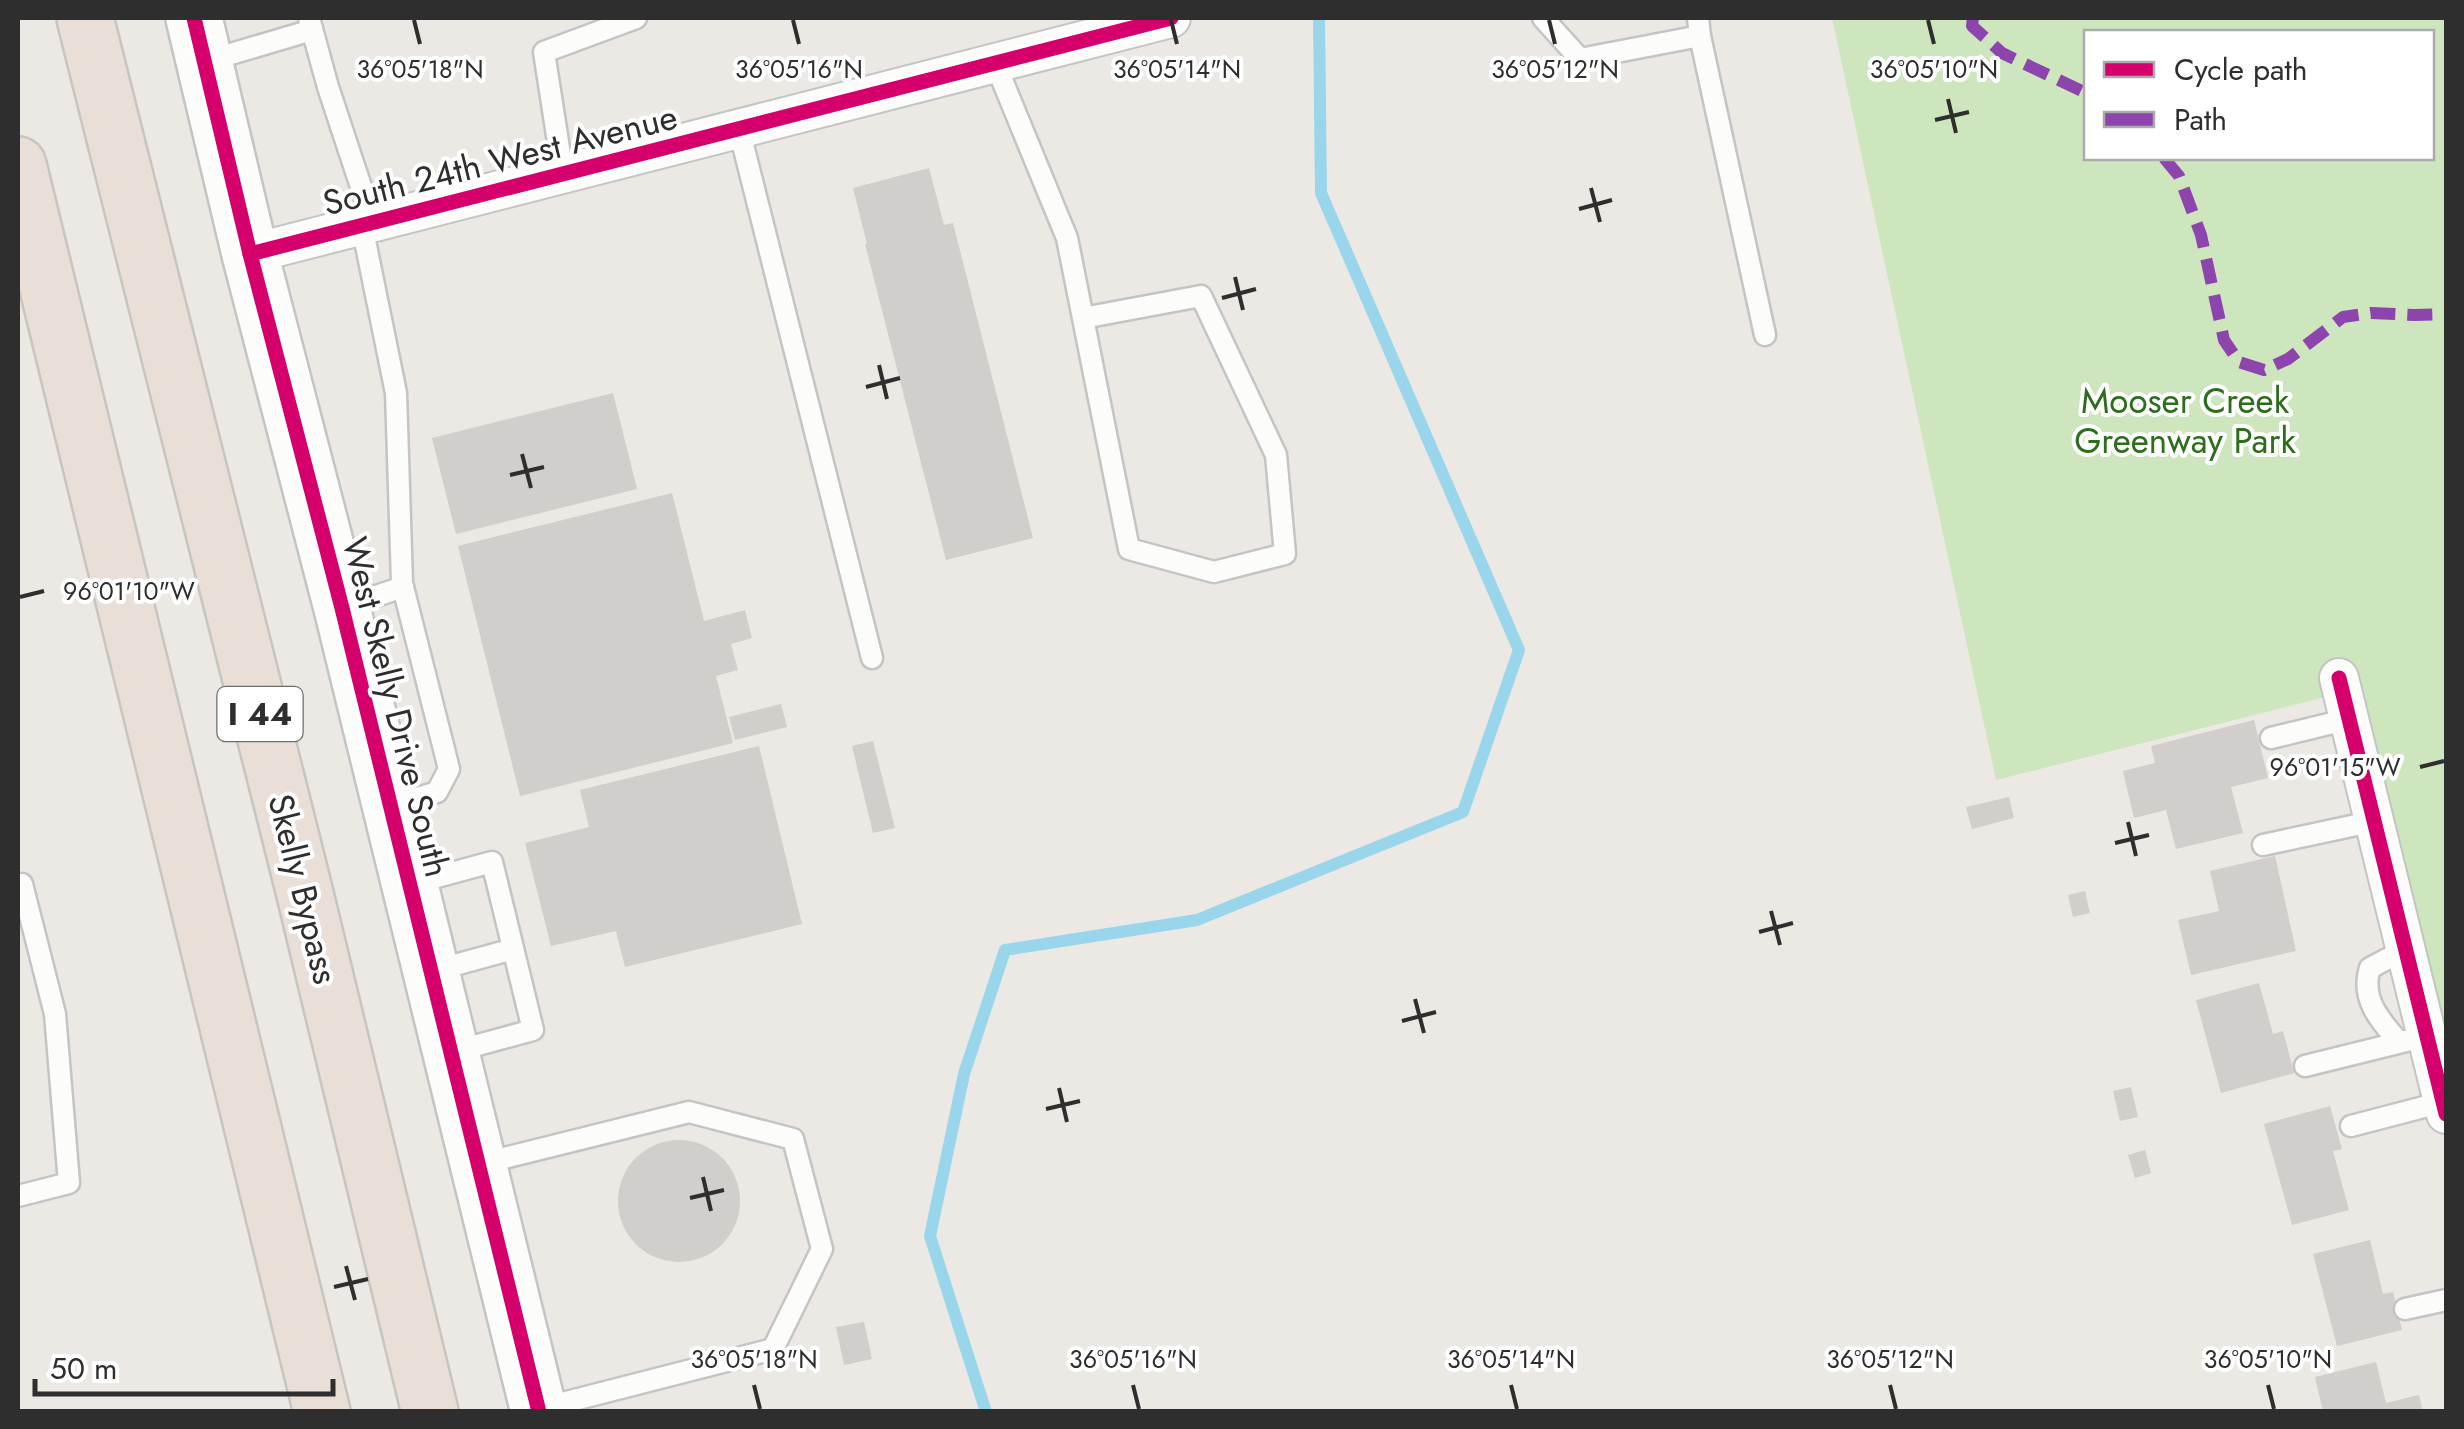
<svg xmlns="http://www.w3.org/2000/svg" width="2464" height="1429" font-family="Jost,sans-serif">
	<rect width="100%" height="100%" fill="#ece8e4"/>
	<!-- green -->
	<path fill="#cee6be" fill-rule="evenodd" d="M1832,18H2446V1145L2342,693L1996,780ZM2086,32H2432V158H2086Z"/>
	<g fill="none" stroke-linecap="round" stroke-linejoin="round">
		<!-- stream -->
		<polyline stroke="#99d6ec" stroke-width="12" points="986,1412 930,1236 964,1074 1005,950 1197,920 1463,812 1519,650 1321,193 1319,18"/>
	</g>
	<!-- building -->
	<g fill="#d1cecb">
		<polygon points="929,168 944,225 953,223 1033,538 946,560 865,244 867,244 853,188"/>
		<polygon points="613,393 637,489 456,534 432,438"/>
		<polygon points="672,493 704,621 745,610 752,638 731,644 738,670 716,676 733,743 520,796 458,546"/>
		<polygon points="781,704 787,727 735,740 729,717"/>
		<polygon points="2254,720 2268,778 2231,787 2243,833 2176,849 2166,810 2134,818 2123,771 2155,763 2151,746"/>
		<polygon points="873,741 895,828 873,833 852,746"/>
		<polygon points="759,746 802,924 625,967 616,931 551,946 525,843 589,827 580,790"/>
		<polygon points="2009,797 2014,818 1972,829 1966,807"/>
		<polygon points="2275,856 2296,951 2191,975 2178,920 2219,911 2210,871"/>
		<polygon points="2085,891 2090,913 2073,917 2068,895"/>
		<polygon points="2259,983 2273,1034 2283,1031 2294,1073 2221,1093 2196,1000"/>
		<polygon points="2131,1087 2138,1117 2120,1121 2113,1091"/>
		<polygon points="2330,1106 2342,1149 2333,1151 2349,1210 2292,1225 2264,1124"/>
		<circle cx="679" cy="1201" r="61"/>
		<polygon points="2145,1150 2151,1173 2135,1178 2128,1155"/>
		<polygon points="2370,1240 2383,1294 2393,1292 2402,1330 2337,1346 2313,1254"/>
		<polygon points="864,1322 872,1359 844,1365 836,1327"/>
		<polygon points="2376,1362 2386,1403 2419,1395 2423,1412 2323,1412 2315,1377"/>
	</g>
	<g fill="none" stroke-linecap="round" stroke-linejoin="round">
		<!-- lane casing -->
		<g stroke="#c5c4c5" stroke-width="25">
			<g id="lane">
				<polyline points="309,18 328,87 373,223"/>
				<polyline points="1543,18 1580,59 1700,36"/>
				<polyline points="1698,18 1700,36 1765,335"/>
				<polyline points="207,61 312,30"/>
				<polyline points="995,63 1067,238 1129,549 1214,572 1285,554 1276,455 1201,296 1083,318"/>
				<polyline points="739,129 872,658"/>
				<polyline points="563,174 544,52 636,18"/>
				<polyline points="362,226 396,393 402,583 449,769 437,792 394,805"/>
				<polyline points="343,607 403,587"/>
				<polyline points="2271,738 2349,719"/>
				<polyline points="2263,845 2375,821"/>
				<polyline points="411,884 492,862 533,1030 452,1052"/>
				<polyline points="433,971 513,949"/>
				<path d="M2399,1042C2380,1021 2360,998 2370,968L2406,949"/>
				<polyline points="2305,1066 2410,1040"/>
				<polyline points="2351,1126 2443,1102"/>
				<polyline points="480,1164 689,1112 793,1139 822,1249 773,1349 543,1408"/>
				<polyline points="18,1196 69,1183 55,1014 22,884"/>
				<polyline points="2405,1309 2446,1300"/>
			</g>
		</g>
		<!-- street casing -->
		<g stroke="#c5c4c5" stroke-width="42">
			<g id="street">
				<polyline points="250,254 1171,18"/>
				<polyline points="2339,678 2446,1114"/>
			</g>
		</g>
		<!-- secondary casing -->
		<g stroke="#c5c4c5" stroke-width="60">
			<polyline id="secondary" points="194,18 250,254 342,608 539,1412"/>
		</g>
		<!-- highway casing -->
		<g stroke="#c6c5c4" stroke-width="60">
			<g id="highway">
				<polyline points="85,18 304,890 430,1412"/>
				<polyline points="18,165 322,1412"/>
			</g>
		</g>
		<!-- lane -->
		<use href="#lane" stroke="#fcfcfb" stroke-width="20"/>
		<!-- street -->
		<use href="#street" stroke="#fcfcfb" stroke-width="38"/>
		<!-- secondary -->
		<use href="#secondary" stroke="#fcfcfb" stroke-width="55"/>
		<!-- highway -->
		<use href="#highway" stroke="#eadfd6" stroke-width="55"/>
		<!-- quiet -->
		<g stroke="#8e44ad" stroke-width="12" stroke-dasharray="25 12" stroke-linecap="butt">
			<polyline points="1973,18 1972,26 2002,53 2086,93"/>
			<polyline points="2164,158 2179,176 2201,235 2224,340 2239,362 2264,370 2288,359 2343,317 2371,313 2415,315 2446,314"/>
		</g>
		<!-- cycleway casing -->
		<g stroke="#fff" stroke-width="21">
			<g id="cycleway">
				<polyline points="194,18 250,254 342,608 539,1412"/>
				<polyline points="250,254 1171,18"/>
				<polyline points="2339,678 2446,1114"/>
			</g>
		</g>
		<!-- cycleway -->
		<use href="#cycleway" stroke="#d6006c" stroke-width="15"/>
	</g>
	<!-- ticks -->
	<path fill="none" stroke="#2e2e2e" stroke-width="4" d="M414,20L420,44M793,20L799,44M1171,20L1177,44M1549,20L1555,44M1928,20L1934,44M1948,99L1956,133M1935,120L1969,112M1591,188L1600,222M1579,209L1612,200M1235,277L1243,310M1222,298L1256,289M879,365L887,399M866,387L900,378M522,454L531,488M510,475L544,467M20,597L44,591M2420,767L2444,761M2128,822L2136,856M2115,843L2149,835M1771,911L1780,945M1759,932L1793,923M1415,999L1424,1033M1402,1021L1436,1012M1059,1088L1067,1122M1046,1109L1080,1101M703,1177L711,1211M690,1198L724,1190M346,1266L355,1300M334,1287L368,1279M754,1385L760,1409M1133,1385L1139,1409M1511,1385L1517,1409M1890,1385L1896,1409M2268,1385L2274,1409"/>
	<g text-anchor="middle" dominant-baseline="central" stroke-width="8" stroke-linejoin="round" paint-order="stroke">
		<!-- shield labels -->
		<rect fill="#fff" stroke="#6d6d6d" stroke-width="2.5" x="217.5" y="687" width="85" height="54" rx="8"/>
		<g font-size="32" font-weight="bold" fill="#2e2e2e">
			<text x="260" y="714">I 44</text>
		</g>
		<!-- street labels -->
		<g font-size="35" fill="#2e2e2e" stroke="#fff">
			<text transform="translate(500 160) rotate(-14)">South 24th West Avenue</text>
			<text transform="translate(396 707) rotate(76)">West Skelly Drive South</text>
			<text transform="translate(303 889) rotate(76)">Skelly Bypass</text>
		</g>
		<!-- park labels -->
		<g font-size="35" fill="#2c6e1b" stroke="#fff">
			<text x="2185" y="401">Mooser Creek<tspan x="2185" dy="40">Greenway Park</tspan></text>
		</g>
	</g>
	<g font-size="25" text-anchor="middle" fill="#2e2e2e" stroke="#fff" stroke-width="8" stroke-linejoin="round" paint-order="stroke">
		<text x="1177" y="78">36°05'14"N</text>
		<text x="420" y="78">36°05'18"N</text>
		<text x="799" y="78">36°05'16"N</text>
		<text x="1555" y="78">36°05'12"N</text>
		<text x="1934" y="78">36°05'10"N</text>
		<text x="129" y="600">96°01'10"W</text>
		<text x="2335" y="776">96°01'15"W</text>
		<text x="754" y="1368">36°05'18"N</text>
		<text x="1133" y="1368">36°05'16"N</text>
		<text x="1511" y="1368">36°05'14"N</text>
		<text x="1890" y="1368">36°05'12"N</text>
		<text x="2268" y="1368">36°05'10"N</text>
	</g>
	<!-- border -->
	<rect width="2464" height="1429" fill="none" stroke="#2e2e2e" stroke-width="40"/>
	<!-- legend -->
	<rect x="2084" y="30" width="350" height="130" fill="#ffffff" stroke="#ababab" stroke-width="2.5"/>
	<rect x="2104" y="62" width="50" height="15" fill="#d6006c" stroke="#ababab" stroke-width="2.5"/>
	<text x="2174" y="80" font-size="30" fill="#2e2e2e">Cycle path</text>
	<rect x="2104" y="112" width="50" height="15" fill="#8e44ad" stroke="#ababab" stroke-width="2.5"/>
	<text x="2174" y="130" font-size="30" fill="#2e2e2e">Path</text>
	<!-- scale -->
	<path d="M35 1379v15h298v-15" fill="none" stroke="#2e2e2e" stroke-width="5"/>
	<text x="50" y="1379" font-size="30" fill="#2e2e2e" stroke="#ffffff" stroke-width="8" paint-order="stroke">50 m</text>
</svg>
